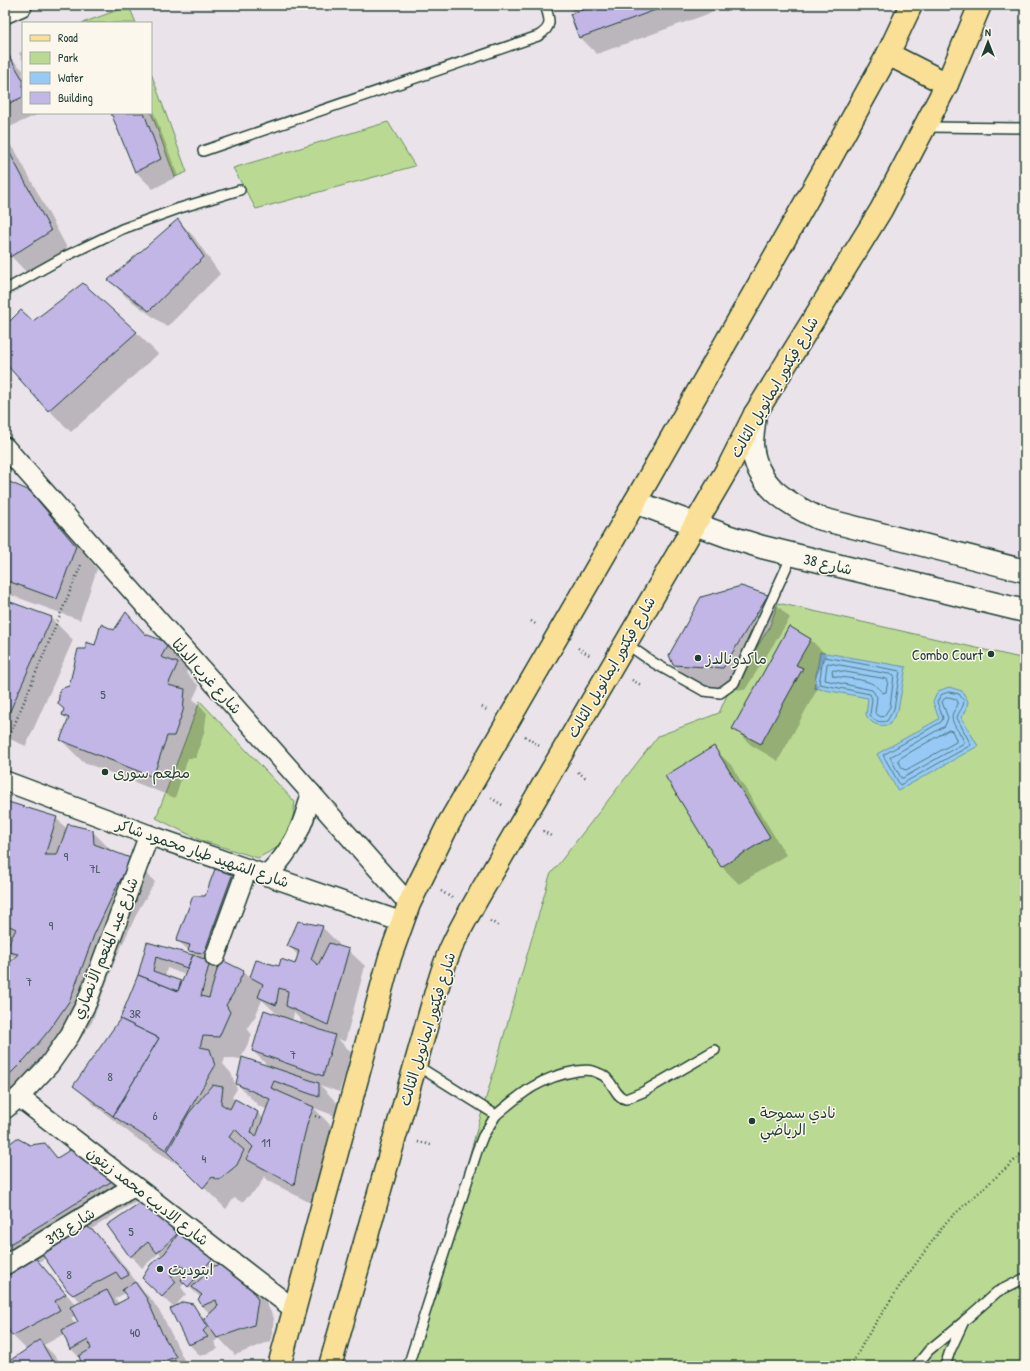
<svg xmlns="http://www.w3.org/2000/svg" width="1030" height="1371" font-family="'Patrick Hand','Playpen Sans Arabic',sans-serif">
	<rect width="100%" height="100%" fill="#eae4ea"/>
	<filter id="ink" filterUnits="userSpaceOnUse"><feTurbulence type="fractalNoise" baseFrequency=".025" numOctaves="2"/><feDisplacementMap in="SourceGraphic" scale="8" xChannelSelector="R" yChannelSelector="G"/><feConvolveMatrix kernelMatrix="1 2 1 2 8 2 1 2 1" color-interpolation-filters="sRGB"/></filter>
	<g filter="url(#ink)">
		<!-- green -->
		<g fill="#bada93" stroke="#6c8c64">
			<polygon points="129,6 136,23 82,23"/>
			<polygon points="151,73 187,172 175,177 151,112"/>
			<polygon points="388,122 415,166 256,209 233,168"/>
			<polygon points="778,603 1025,659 1025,1366 409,1366 550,875 658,736 719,713 728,693 769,628"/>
			<polygon points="200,701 295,802 292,824 282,845 258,858 200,840 156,818"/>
		</g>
		<!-- water -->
		<g fill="#96caf4" stroke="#6692a7">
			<path d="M820,652L906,667L898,710L889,725C878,726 872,725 866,715L868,698L814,688Z"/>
			<polygon points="949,687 962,691 968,701 966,711 961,717 978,746 898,791 877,754 939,719 933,702 938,691"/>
		</g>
		<!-- shadow -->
		<g fill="#0003" fill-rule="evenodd">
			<polygon points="569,5 714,5 716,11 597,54 580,37 575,14 571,9"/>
			<polygon points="23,51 23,61 19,53"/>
			<polygon points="8,56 23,70 23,113 41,113 5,129 5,57"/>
			<polygon points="151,105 178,176 153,189 136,172 112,113 151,113"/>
			<polygon points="5,140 15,150 67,248 27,273 11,256 5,248"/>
			<polygon points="178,220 194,237 220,274 167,327 126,297 110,280"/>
			<polygon points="5,280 15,291 5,301"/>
			<polygon points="33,322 136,332 158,354 71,432 49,410 5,361 5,328"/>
			<polygon points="5,481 29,492 52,514 97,569 80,620 5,593"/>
			<polygon points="741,587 768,596 790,618 745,690 696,687 674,664"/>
			<polygon points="5,601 51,618 73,640 26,746 5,737"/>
			<polygon points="126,614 149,636 168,643 190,665 186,673 199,686 193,699 207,713 204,733 196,758 188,758 175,798 83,762 61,740 69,721 63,715 70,687 87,651 96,646 115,631"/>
			<polygon points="810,639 827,656 814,681 819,686 778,761 751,745 734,729"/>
			<polygon points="714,748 731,765 786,855 739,884 722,867 666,777"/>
			<polygon points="5,802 56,818 67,829 92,831 113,852 133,860 155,882 139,909 116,958 92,1022 72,1051 48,1080 5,1115 5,953 13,961 15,959 7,951 12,939 5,937"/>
			<path d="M232,874L244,886L211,963L218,970L243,972L250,979L256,961L280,968L296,965L299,956L289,946L322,927L339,944L338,947L348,950L365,966L345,1042L337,1038L352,1053L339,1092L320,1085L340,1106L341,1118L314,1108L335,1130L316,1206L269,1181L264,1176L259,1187L242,1202L234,1198L226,1209L185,1169L136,1138L92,1103L75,1086L121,1019L139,975L147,943L196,957L177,940L206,897ZM167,968L186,975L182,983L165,976ZM262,1000L276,1013L280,1016L253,1051L270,1068L241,1058L252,1035L247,1028L255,1017ZM294,1013L304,1023L310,1026L309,1027L292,1021ZM225,1058L242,1059L237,1084L259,1106L268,1110L264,1119L258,1113L236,1101L232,1097L237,1089L231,1073L223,1064Z"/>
			<path d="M45,1144L58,1158L75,1148L138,1200L90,1230L113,1251L144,1292L152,1300L163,1317L187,1366H83L81,1359L71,1349L64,1334L44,1345L57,1358L62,1366H5L27,1350L13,1336L5,1322V1148ZM46,1258L69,1290L82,1303L76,1305L39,1262ZM125,1293L129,1299L120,1304L115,1299ZM75,1316L79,1323L75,1325L71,1318Z"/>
			<path d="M144,1201L178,1236H188L218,1267L247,1284L265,1301L274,1318L271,1341L235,1355L219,1338L214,1342L218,1349L200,1356L189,1344L174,1308L154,1289L162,1256L159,1253L142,1268L131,1256L108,1225ZM185,1283L201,1298L202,1306L211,1314L205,1319L192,1305L174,1307L186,1294L181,1287Z"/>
		</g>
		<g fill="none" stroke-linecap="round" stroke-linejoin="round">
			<!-- shore -->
			<g stroke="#4f7581" stroke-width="1">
				<path d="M825,657L900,671L894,709L887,721C880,723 874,721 870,715L872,699L870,694L819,684L823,659Z"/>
				<polygon points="829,663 894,675 890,707 884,716 881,717 875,713 877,697 872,690 825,680 827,664"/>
				<path d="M834,670L887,679L888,681L886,692L883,693C874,678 849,679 833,676L832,671Z"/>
				<path d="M949,692L959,694L964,701C963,709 958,712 957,718L971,745L900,785L883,755L941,722L943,718L937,702L941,695Z"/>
				<path d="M949,697L956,699L958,702C958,708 952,711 952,717C952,726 963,735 964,743L903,778H901L890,757L945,726L948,718L942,702L944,699Z"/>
				<polygon points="949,730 952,731 956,739 956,742 906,770 903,769 898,761 899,759"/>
			</g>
		</g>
		<!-- building -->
		<g fill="#c2b6e7" stroke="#1f3d34">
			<polygon points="597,5 669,5 579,38 570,14"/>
			<polygon points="8,54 23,80 23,97 5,105 5,56"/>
			<polygon points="111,113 144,113 161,159 135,172"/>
			<polygon points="5,144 51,231 10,257 5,250"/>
			<polygon points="178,219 204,257 149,311 108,280"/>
			<polygon points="83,283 137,332 48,411 5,363 5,326 21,310 33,321"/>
			<polygon points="5,480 30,491 76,546 57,599 5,580"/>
			<polygon points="741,586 768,595 723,668 673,665 669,655 701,597"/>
			<polygon points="5,600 52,617 5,722"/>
			<polygon points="126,612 145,634 169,643 161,657 178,663 168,685 185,689 183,711 174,736 167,736 153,777 60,740 69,718 62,715 64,709 58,704 60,689 69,686 78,649 86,649 86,642 95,645 101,624 114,630"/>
			<polygon points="789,626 811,639 796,665 803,668 761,744 732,729"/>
			<polygon points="714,746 770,837 721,867 665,776"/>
			<polygon points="5,801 57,817 45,855 57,855 68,824 93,830 94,844 133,859 117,886 94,935 70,1000 50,1029 26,1058 5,1079 5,1001 9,995 5,994 5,968 18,954 5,951 16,929 5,924"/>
			<polygon points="215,869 233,873 204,953 188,951 190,945 176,941 193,896 205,896"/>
			<polygon points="298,921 323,926 311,959 318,965 329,943 349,949 328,1025 286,1006 288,991 279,988 276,1005 258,997 263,984 250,977 256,960 279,966 281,959 295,964 299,951 287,946"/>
			<polygon points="147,942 193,955 187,968 156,957 153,971 181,981 178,991 138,975"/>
			<polygon points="193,955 210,961 201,996 209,998 220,959 244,971 233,994 226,1005 230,1012 219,1037 203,1036 200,1047 210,1049 215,1066 166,1150 113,1116 159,1038 120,1019 138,975 178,991"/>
			<polygon points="264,1010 335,1035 323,1076 252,1051"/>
			<polygon points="120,1019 159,1038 113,1116 73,1086"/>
			<polygon points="242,1057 319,1083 319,1097 274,1081 271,1088 314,1107 308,1121 302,1145 294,1185 246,1159 253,1147 235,1129 229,1137 244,1150 237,1165 219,1180 212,1177 203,1188 167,1152 189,1113 212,1085 223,1087 221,1104 230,1109 235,1099 258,1112 251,1132 256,1137 270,1099 236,1084"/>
			<polygon points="17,1138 30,1145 45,1143 57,1158 75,1147 117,1178 5,1247 5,1147"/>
			<polygon points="144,1200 177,1234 157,1253 148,1242 130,1257 107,1225"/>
			<polygon points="85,1225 96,1233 129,1275 121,1279 116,1272 73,1295 68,1291 42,1254"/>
			<polygon points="178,1234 188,1235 212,1259 188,1287 181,1280 187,1270 180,1265 170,1275 176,1282 162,1297 142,1278 151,1264 165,1253"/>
			<polygon points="32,1254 66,1294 55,1301 60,1310 12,1336 5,1324 5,1275"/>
			<polygon points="225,1264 248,1283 258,1300 254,1325 217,1338 204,1319 218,1306 216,1300 202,1306 198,1299 202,1295 192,1287 214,1266"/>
			<polygon points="135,1282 147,1299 162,1333 176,1357 148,1366 82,1366 79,1356 91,1349 88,1340 70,1350 62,1330 78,1322 70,1307 107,1290 115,1305 128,1298 122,1290"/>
			<polygon points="183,1302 193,1304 207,1327 203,1331 208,1337 188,1345 170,1309"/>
			<polygon points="40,1340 55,1366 5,1366 5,1364"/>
		</g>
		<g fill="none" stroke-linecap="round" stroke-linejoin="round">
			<!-- lane casing -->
			<g stroke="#1f3d34" stroke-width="12">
				<g id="lane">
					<polyline points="926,127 1025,128"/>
					<path d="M203,151L538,36C553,27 550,20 545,5"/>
					<polyline points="5,290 66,256 122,229 180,208 240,190"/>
					<polyline points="625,643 654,663 704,691 720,693 734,683 792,555"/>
					<path d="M416,1065L496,1115C523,1092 541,1077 577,1071C583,1070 592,1069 598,1073C601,1074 606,1077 608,1080C615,1087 616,1097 626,1099L643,1092L715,1050"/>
					<polyline points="408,1366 477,1151 483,1136 496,1115"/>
					<polyline points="916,1366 929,1350 962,1323"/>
					<polyline points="945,1366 950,1351 964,1321 997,1292 1025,1278"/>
				</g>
			</g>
			<!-- street casing -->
			<g stroke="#1f3d34" stroke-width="22">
				<g id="street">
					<polyline points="5,447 409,904"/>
					<polyline points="5,781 149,835 402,922"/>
					<path d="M267,876C292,849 303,829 311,793"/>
					<polyline points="215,957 247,869"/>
					<polyline points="19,1097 295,1310"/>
					<polyline points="5,1109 19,1097 49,1065 70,1035 87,1002 149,835"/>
					<polyline points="5,1265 134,1186"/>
				</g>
			</g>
			<!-- secondary casing -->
			<g stroke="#1f3d34" stroke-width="25">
				<g id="secondary">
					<polyline points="5,12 21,5"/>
					<path d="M755,414C754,424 752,435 752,445C756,485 785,502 818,518L1025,571"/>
					<polyline points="635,502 730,537 762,547 1025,611"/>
				</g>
			</g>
			<!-- primary casing -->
			<g stroke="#1f3d34" stroke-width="25">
				<g id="primary">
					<polyline points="888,54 947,84"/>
					<polyline points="279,1366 390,957 409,904 449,823 635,502 820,177 888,54 911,5"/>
					<path d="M330,1366L434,999C439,981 444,963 452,946C467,914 486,884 503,854L729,466L755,414L881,210L947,84L980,5"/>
				</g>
			</g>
			<!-- path -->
			<g stroke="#1f3d34" stroke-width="2.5" stroke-dasharray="1 3" stroke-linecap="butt">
				<polyline points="531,621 537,625"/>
				<polyline points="578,648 591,656"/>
				<polyline points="632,680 641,685"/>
				<polyline points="482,707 488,711"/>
				<polyline points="525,736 539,746"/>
				<polyline points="5,747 81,565"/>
				<polyline points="578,772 586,778"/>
				<polyline points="491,798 504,806"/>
				<polyline points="543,831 551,836"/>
				<polyline points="441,891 452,898"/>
				<polyline points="490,921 499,926"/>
				<polyline points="315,1116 322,1118"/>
				<polyline points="418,1142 431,1145"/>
				<polyline points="851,1366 866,1338 901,1284 947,1221 1025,1151"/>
			</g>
			<!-- lane -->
			<use href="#lane" stroke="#fbf7ec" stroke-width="9"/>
			<!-- street -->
			<use href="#street" stroke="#fbf7ec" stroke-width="19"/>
			<!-- secondary -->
			<use href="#secondary" stroke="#fbf7ec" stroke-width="22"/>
			<!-- primary -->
			<use href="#primary" stroke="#f9e096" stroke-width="22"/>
		</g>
	</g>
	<!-- markers -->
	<g fill="#1f3d34" stroke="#fbf7ec" stroke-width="1.5">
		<circle cx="991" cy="654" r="4"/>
		<circle cx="698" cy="658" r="4"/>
		<circle cx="105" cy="772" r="4"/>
		<circle cx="752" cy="1121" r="4"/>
		<circle cx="160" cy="1269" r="4"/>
	</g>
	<g text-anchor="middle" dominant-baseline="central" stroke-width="3" stroke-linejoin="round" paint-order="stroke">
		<!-- number labels -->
		<g font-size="13" fill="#485b61">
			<text x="103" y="694">5</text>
			<text x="66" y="856">9</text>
			<text x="95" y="868">7L</text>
			<text x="51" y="925">9</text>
			<text x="29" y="981">7</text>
			<text x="135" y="1013">3R</text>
			<text x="293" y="1054">7</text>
			<text x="110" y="1076">8</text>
			<text x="155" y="1115">6</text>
			<text x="266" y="1142">11</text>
			<text x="204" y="1158">4</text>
			<text x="131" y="1231">5</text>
			<text x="69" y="1274">8</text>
			<text x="135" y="1332">40</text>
		</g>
		<!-- street labels -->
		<g font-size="15" fill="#1f3d34" stroke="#fbf7ec">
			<text transform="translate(774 387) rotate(-60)">شارع فيكتور ايمانويل الثالث</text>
			<text transform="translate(828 564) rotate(13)">شارع 38</text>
			<text transform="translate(611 667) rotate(-60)">شارع فيكتور ايمانويل الثالث</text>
			<text transform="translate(207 676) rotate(48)">شارع غرب الدلتا</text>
			<text transform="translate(203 853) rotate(19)">شارع الشهيد طيار محمود شاكر</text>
			<text transform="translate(105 948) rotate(-68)">شارع عبد المنعم الأنصاري</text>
			<text transform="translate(427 1029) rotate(-73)">شارع فيكتور ايمانويل الثالث</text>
			<text transform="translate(148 1196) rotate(38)">شارع الاديب محمد زيتون</text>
			<text transform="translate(70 1226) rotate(-32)">شارع 313</text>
		</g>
		<!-- poi labels -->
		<g font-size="15" fill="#1f3d34" stroke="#fbf7ec" text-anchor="start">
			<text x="983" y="654" text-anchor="end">Combo Court</text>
			<text x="706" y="658">ماكدونالدز</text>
			<text x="113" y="772">مطعم سورى</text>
			<text x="760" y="1112">نادي سموحة<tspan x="760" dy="17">الرياضي</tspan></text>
			<text x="168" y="1269">ابتوديت</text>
		</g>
	</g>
	<!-- margin -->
	<rect width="1030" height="1371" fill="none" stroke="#fbf7ec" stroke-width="20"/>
	<rect x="10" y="10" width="1010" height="1351" fill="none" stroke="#1f3d34" stroke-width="1.5" filter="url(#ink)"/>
	<!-- legend -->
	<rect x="22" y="22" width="130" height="92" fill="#fbf7ec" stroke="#a3ada2"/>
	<rect x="30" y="35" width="20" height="6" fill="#f9e096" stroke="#a3ada2"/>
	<text x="58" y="42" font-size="12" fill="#1f3d34">Road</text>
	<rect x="30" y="52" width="20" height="12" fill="#bada93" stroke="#a3ada2"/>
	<text x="58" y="62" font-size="12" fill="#1f3d34">Park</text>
	<rect x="30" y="72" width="20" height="12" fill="#96caf4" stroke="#a3ada2"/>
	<text x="58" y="82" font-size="12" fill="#1f3d34">Water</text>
	<rect x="30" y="92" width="20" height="12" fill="#c2b6e7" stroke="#a3ada2"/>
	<text x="58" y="102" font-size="12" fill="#1f3d34">Building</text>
	<!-- north arrow -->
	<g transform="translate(988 42)" stroke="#fbf7ec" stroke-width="3" paint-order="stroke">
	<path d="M0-3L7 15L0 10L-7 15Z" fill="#1f3d34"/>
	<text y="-6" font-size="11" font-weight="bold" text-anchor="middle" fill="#1f3d34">N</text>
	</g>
</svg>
